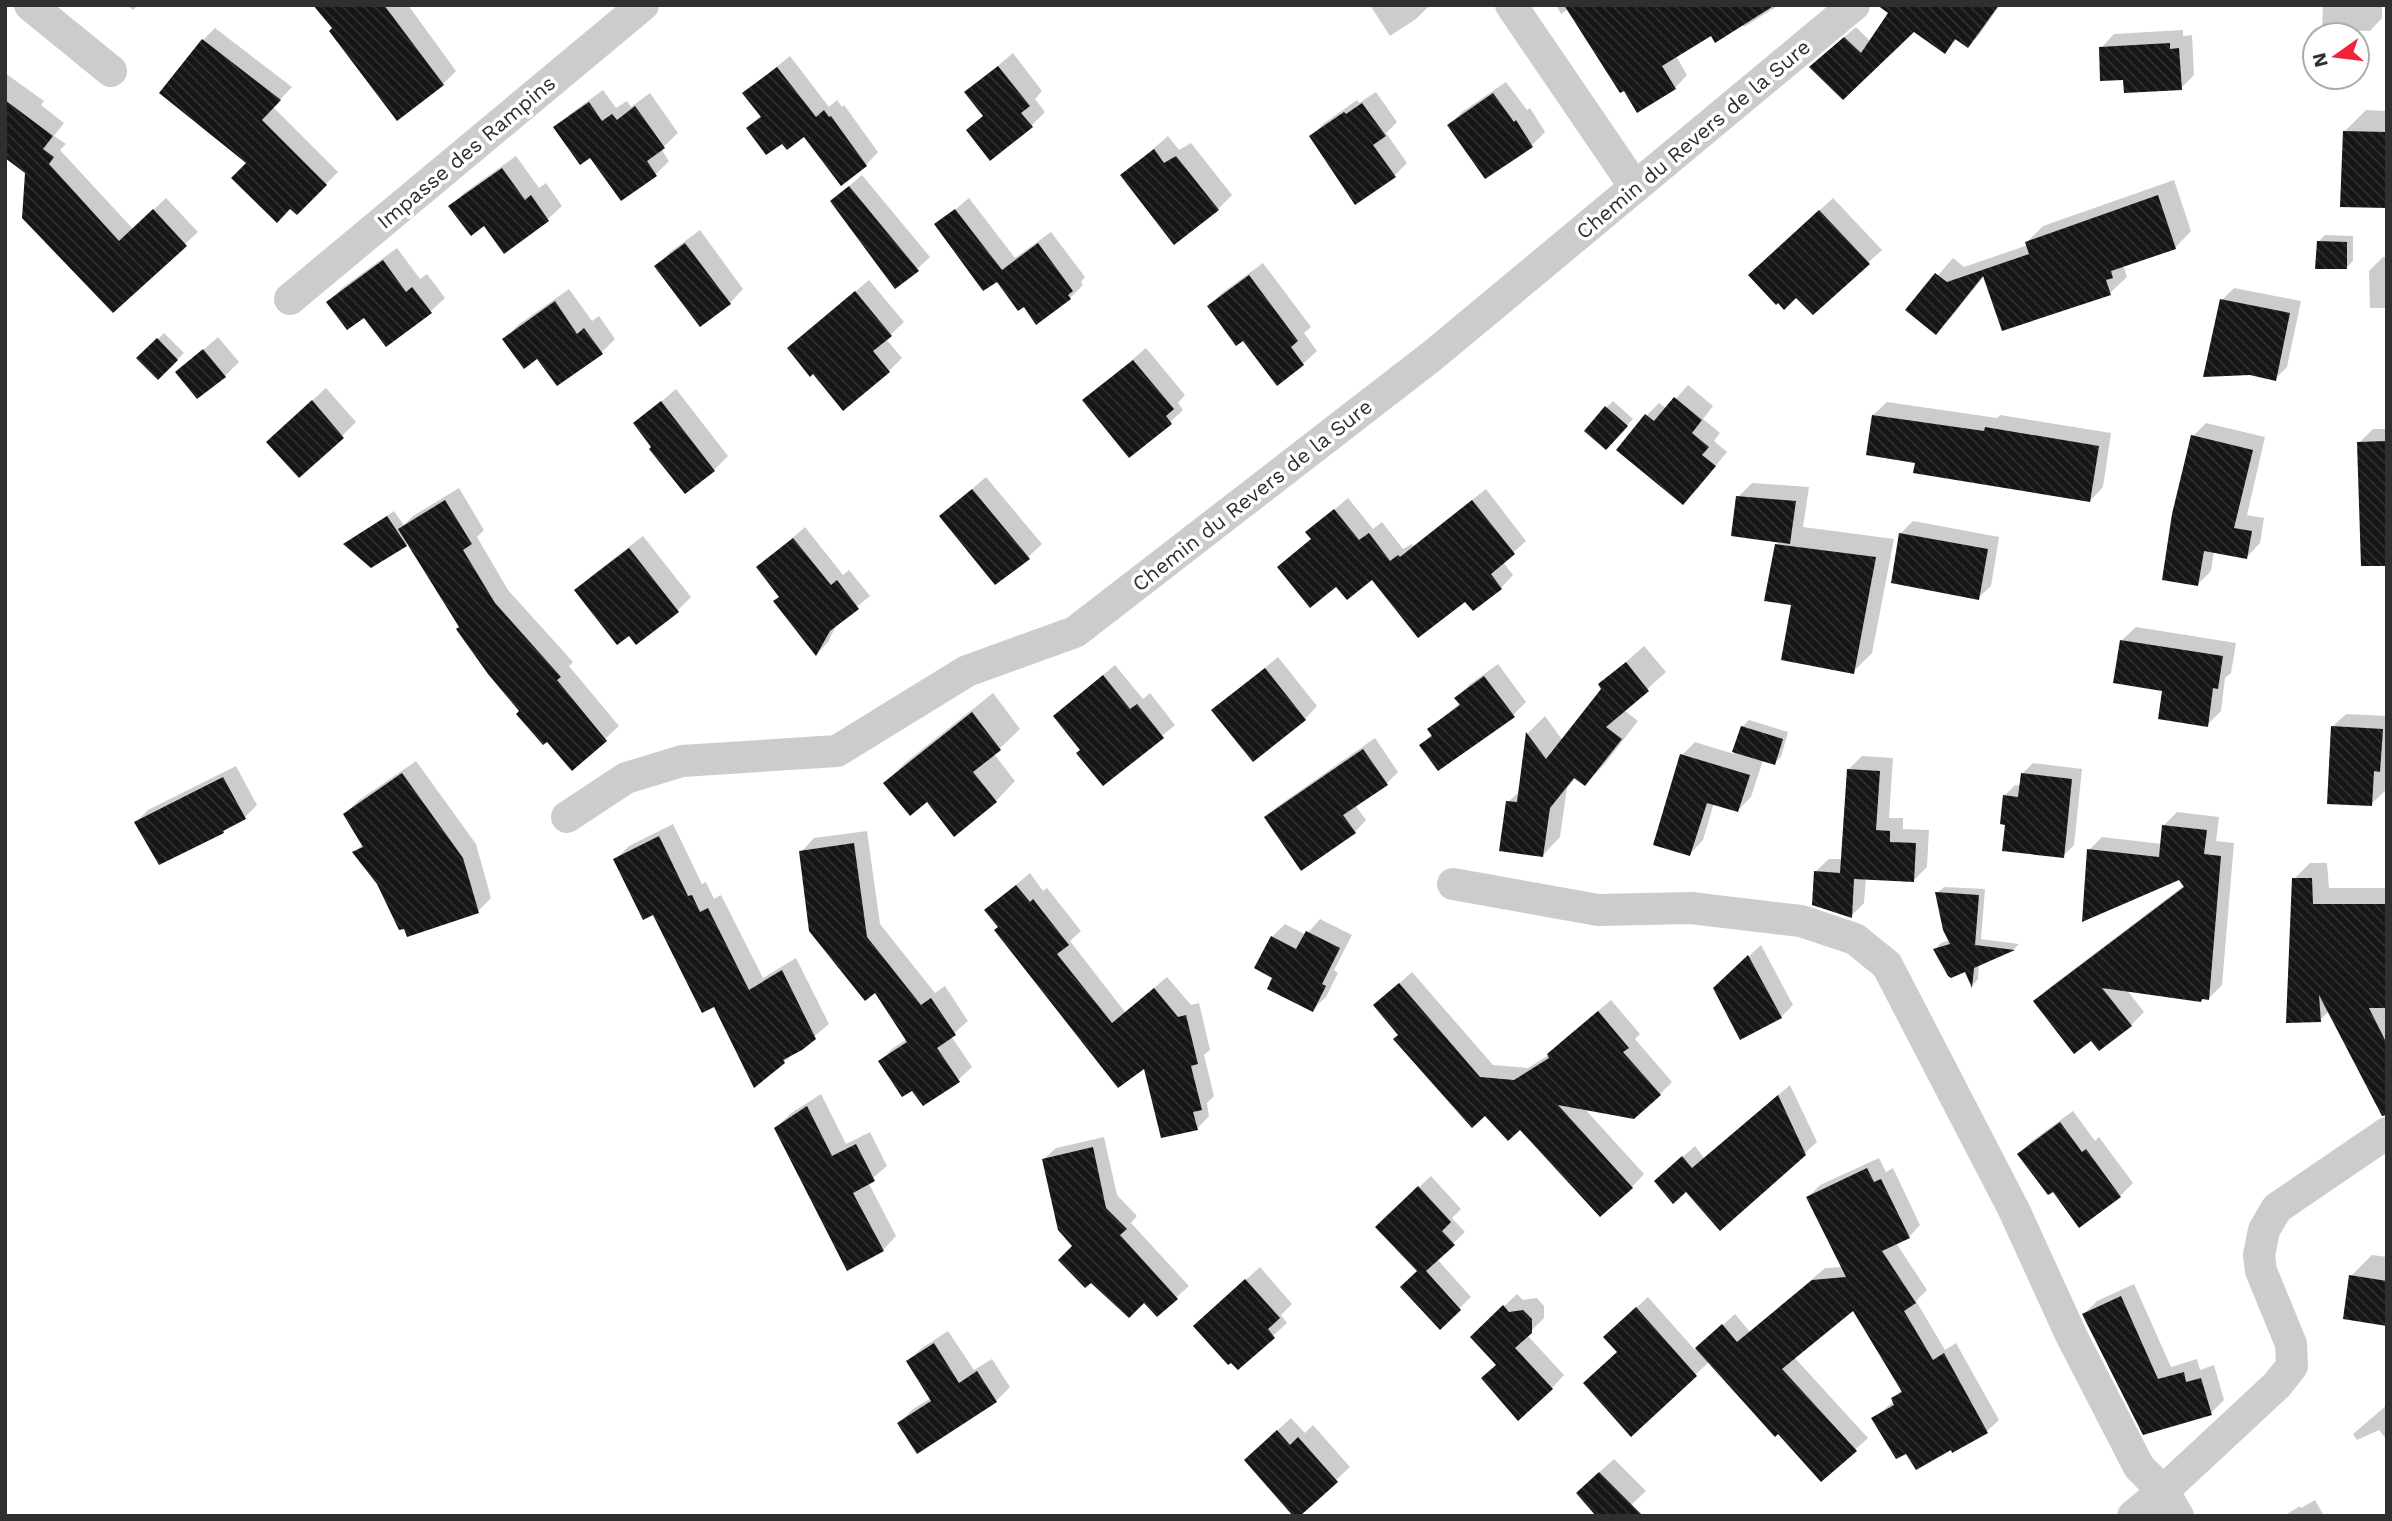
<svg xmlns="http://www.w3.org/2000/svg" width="2392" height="1521" font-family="'Work Sans',sans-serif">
	<defs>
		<pattern id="building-back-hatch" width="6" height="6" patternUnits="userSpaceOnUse" patternTransform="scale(1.75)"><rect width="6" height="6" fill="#161616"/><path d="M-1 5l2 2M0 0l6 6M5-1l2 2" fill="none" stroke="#303030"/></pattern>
	</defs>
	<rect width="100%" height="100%" fill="#fff"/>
	<!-- shadow -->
	<g fill="#0003">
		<polygon points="127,5 138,5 133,10"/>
		<polygon points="316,5 408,5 456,71 443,84 397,119"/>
		<polygon points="1370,5 1427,5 1428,7 1416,19 1390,36"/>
		<polygon points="1556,5 1779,5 1744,27 1742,24 1712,34 1676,56 1687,75 1675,88 1568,9 1561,14"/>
		<polygon points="1934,5 2000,5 1979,35 1968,46 1957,39 1945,51 1914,30 1843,98 1822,56 1856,27 1871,42"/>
		<polygon points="2323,5 2382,5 2382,18 2370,31 2322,29"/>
		<polygon points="215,28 292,87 273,107 338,172 297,213 249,163 203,40"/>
		<polygon points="2183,30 2183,36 2192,35 2194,75 2181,88 2125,78 2101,48 2114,34"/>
		<polygon points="1013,53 1042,91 1035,99 1045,112 1031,126 968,130 984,115 967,92"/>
		<polygon points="790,56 829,107 837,100 842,107 844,105 878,152 866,165 805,134 782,141 748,128 761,115 744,93"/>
		<polygon points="5,73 44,101 41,105 64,123 54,136 66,144 60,150 133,229 166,198 198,232 113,310 26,172 5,156"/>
		<polygon points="1506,82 1527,110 1530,108 1545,132 1532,145 1450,125 1462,112"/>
		<polygon points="603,90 616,108 627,101 631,107 650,93 678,133 661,149 669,161 655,175 590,155 556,128 570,114"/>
		<polygon points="1376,92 1397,122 1386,133 1407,163 1395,175 1311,136 1323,124 1357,100 1359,103"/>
		<polygon points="2366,110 2387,111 2387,206 2345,131"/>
		<polygon points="1168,136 1179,150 1191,143 1232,195 1218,209 1123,175"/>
		<polygon points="516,156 539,188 546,183 562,206 548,219 504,251 485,223 451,206 464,193"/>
		<polygon points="862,175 930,257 917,269 832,201"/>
		<polygon points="2174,180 2191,231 2175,248 2123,265 2127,277 2110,293 1985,275 1952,316 1936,333 1908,310 1953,258 1964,267 2028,245 2027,242 2043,226"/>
		<polygon points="969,198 1015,258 1051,232 1085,277 1081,282 1083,285 1070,298 997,279 937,225"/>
		<polygon points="1833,198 1882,250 1813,313 1764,262"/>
		<polygon points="700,230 743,289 730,303 657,266 670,252"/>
		<polygon points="2325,235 2353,236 2353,261 2346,268 2318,242"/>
		<polygon points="397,248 420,279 427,274 445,298 431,311 386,344 365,315 329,302 342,288"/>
		<polygon points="2383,257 2387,257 2387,308 2370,308 2369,271"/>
		<polygon points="1263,263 1311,327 1304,333 1317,351 1303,364 1244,339 1209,306 1222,293"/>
		<polygon points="869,280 904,322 886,339 902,358 889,371 813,372 789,348"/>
		<polygon points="2234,288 2301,301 2287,367 2275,379 2222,300"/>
		<polygon points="569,289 592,321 599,316 615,339 602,352 557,384 538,357 505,339 518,325"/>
		<polygon points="164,333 184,353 158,378 139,358"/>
		<polygon points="218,337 239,362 225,376 178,372"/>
		<polygon points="1146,348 1185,395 1178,403 1183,410 1170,422 1085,400"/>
		<polygon points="1688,385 1713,406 1703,419 1720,433 1714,441 1727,452 1696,490 1647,415 1659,403 1667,409"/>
		<polygon points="326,388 356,422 342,436 282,428"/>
		<polygon points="676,389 728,456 714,470 654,447 636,423"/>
		<polygon points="1613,401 1633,419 1606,447 1606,408"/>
		<polygon points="1887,402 1997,418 2000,415 2111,433 2103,487 2090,501 1917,462 1873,415"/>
		<polygon points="2206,423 2265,437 2247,515 2264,518 2260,543 2247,557 2214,551 2211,571 2198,584 2193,436"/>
		<polygon points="2373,429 2387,429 2387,525 2359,443"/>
		<polygon points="986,477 1042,544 1028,557 941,516"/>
		<polygon points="1752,483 1809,487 1803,527 1894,539 1872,653 1853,672 1793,604 1777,545 1780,541 1738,497"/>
		<polygon points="459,488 484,530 477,537 508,590 573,662 569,666 619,726 572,769 522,711 461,626 408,542 406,544 346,544 394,511 404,525 413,516"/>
		<polygon points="1486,489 1526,541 1503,562 1513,575 1501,588 1465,599 1372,577 1337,584 1279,567 1312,538 1308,532 1348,498 1373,529 1382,522 1403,549 1412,544 1413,546"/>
		<polygon points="1913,521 1999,537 1991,586 1978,598 1900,534"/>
		<polygon points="805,527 843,575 849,570 870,596 838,622 828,642 817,654 781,596 759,567"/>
		<polygon points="643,536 691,597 678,610 629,634 577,590 590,577"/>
		<polygon points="2387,587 2387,623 2385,589"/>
		<polygon points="2136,627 2236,643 2231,673 2225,678 2221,711 2207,725 2164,690 2122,640"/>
		<polygon points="1644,646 1666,672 1624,710 1638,721 1603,766 1585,784 1576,777 1567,788 1560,837 1543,855 1508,802 1521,790 1528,733 1545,716 1563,741 1604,689 1600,685"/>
		<polygon points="1278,657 1317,706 1305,719 1213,710"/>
		<polygon points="1498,664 1526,702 1513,715 1421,745 1432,734 1429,729 1460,703 1457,698 1469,685"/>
		<polygon points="1115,665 1143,699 1150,693 1175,725 1104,784 1082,750 1055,716"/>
		<polygon points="993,693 1020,729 994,754 1015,781 996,801 885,783 905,763"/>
		<polygon points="2346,714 2387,716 2385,791 2371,804 2332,727"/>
		<polygon points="1749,720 1788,732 1781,757 1774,763 1763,760 1751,797 1738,810 1714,803 1703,840 1690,854 1682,755 1695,742 1734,754 1742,727"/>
		<polygon points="1375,738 1398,772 1386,784 1355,805 1366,820 1355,832 1266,817 1278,806"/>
		<polygon points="1862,756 1893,758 1889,818 1903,818 1903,829 1929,830 1927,867 1913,881 1866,878 1864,903 1851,916 1815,872 1829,859 1843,859 1849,769"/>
		<polygon points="416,761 476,844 491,898 478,911 379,883 355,852 363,844 345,814 358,801"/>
		<polygon points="2033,763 2082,769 2074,845 2063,856 2007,823 2004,796 2015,785 2021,786 2022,774"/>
		<polygon points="236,766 257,805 245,817 230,825 223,832 136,822 148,810"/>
		<polygon points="2177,812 2219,817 2216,841 2234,843 2222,985 2209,998 2127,990 2144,1012 2131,1025 2092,1039 2036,1001 2049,988 2185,885 2180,877 2089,850 2102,837 2162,844 2164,825"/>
		<polygon points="673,824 702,884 706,882 714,899 721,895 763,978 796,958 829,1024 784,1062 715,1005 615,860 629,846"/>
		<polygon points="867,831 880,924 935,993 945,986 968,1021 951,1036 972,1067 958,1080 913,1088 880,1061 893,1048 907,1039 801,852 814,838"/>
		<polygon points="2310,863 2327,863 2329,888 2387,888 2387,1103 2329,1011 2320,1020 2294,879"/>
		<polygon points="1030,873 1043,891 1047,888 1081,931 1070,941 1125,1012 1167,977 1191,1005 1199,1003 1210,1050 1204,1055 1214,1096 1207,1103 1209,1116 1197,1129 1145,1066 999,927 986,910"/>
		<polygon points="1944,887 1985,889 1981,939 2019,944 2014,949 1979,964 1978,979 1973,985 1965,970 1935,949 1941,943 1950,940 1937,893"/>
		<polygon points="1320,919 1352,935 1334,970 1338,973 1326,997 1312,1010 1275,977 1272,937 1285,924 1306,935"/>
		<polygon points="1761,945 1793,1005 1781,1017 1727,976"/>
		<polygon points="1412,972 1493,1065 1528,1068 1549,1055 1561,1042 1611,1000 1640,1034 1635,1039 1672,1082 1660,1094 1584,1108 1644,1174 1632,1187 1520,1128 1485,1114 1400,1034 1375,1005"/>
		<polygon points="1790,1085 1817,1142 1720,1229 1668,1170 1695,1146 1704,1158"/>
		<polygon points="821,1094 846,1144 870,1132 887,1166 868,1182 896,1236 883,1250 776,1128 790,1114"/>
		<polygon points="2073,1111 2095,1141 2099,1137 2133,1183 2120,1196 2080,1225 2053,1189 2019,1154 2032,1141"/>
		<polygon points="1104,1137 1117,1195 1137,1216 1131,1223 1189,1286 1157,1315 1144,1301 1074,1246 1044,1159 1056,1148"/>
		<polygon points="1879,1158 1886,1172 1893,1168 1920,1225 1909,1237 1896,1243 1927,1290 1916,1301 1945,1350 1956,1343 1999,1420 1987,1431 1953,1450 1951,1447 1873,1419 1894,1401 1893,1399 1902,1389 1853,1308 1794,1357 1868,1438 1821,1480 1710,1361 1631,1435 1616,1326 1648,1297 1695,1350 1735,1314 1750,1332 1825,1268 1843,1267 1808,1197 1820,1185"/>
		<polygon points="1431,1176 1461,1209 1452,1218 1465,1232 1437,1259 1471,1297 1440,1327 1419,1271 1389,1215"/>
		<polygon points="2372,1255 2387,1257 2387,1319 2351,1276"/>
		<polygon points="1260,1267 1292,1304 1281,1315 1287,1323 1238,1368 1209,1313"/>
		<polygon points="2134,1284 2171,1367 2197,1359 2200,1370 2214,1365 2224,1400 2211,1413 2144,1432 2084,1314 2097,1301"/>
		<polygon points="1517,1294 1523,1300 1537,1298 1544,1306 1544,1318 1527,1335 1564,1375 1552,1388 1497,1364 1485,1324"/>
		<polygon points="948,1331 974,1370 992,1359 1010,1387 996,1401 899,1423 913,1409 931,1398 908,1361 922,1348"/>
		<polygon points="2387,1405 2387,1440 2379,1430 2357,1440 2353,1434"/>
		<polygon points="1291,1418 1305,1433 1313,1425 1350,1467 1297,1516 1259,1447"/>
		<polygon points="1614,1459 1646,1491 1619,1516 1592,1479"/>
		<polygon points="2315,1500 2324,1516 2284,1516 2300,1506 2301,1508"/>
	</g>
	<!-- building -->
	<g fill="url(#building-back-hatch)">
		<polygon points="313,5 384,5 444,85 397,121 329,31 332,28"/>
		<polygon points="1564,5 1775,5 1715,43 1711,36 1662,66 1676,89 1637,113 1624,91 1620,93"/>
		<polygon points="1877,5 1999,5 1968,48 1955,39 1945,54 1914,32 1843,100 1809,67 1844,37 1861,53 1888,13"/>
		<polygon points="202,39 281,100 262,120 327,185 297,215 290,209 277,223 231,178 246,163 159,93"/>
		<polygon points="2170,43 2170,49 2179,48 2182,90 2124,93 2123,80 2100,81 2099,47"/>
		<polygon points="998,66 1030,106 1021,113 1033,127 990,161 966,130 983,116 964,92"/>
		<polygon points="777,67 816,117 824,110 829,117 831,116 867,166 841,186 804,137 787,150 782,144 766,155 746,128 761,117 742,93"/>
		<polygon points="1493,93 1514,122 1516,120 1533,147 1485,179 1447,125"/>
		<polygon points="5,100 53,136 43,149 54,157 49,164 119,241 153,209 187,246 113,313 22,218 25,173 5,158"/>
		<polygon points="589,102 602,121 612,114 617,120 635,106 665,148 647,161 657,176 621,201 590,158 580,165 553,127"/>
		<polygon points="1362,103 1386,136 1373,145 1396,177 1355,205 1309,136 1344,112 1346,114"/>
		<polygon points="2343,131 2387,132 2387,208 2340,207"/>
		<polygon points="1154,149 1164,163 1176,156 1219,210 1174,245 1120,175"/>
		<polygon points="502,168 525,200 531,195 549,221 504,254 484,226 471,236 448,206"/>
		<polygon points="849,186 919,271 895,289 830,201"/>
		<polygon points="2158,195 2176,249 2111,271 2113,278 2106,280 2111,295 2002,331 1983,276 1936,335 1905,310 1935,273 1947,282 2029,254 2025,242"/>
		<polygon points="955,209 1002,270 1038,243 1073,291 1068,295 1071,299 1036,325 1024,307 1018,311 997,282 983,291 934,224"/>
		<polygon points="1819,210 1870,264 1813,315 1796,298 1784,310 1778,303 1776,305 1748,275"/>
		<polygon points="2317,241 2347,242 2347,269 2315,269"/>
		<polygon points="685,243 731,304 700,327 654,266"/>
		<polygon points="383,260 406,292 412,287 432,313 386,347 364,318 347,330 326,302"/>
		<polygon points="1249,275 1298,341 1291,347 1304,365 1277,386 1243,341 1236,346 1207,306"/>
		<polygon points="855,291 892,336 873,351 890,372 843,411 813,374 810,377 787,348"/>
		<polygon points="2220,299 2290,313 2276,381 2250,375 2203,377"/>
		<polygon points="555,301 577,334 584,328 603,354 557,386 537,359 524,369 502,339"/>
		<polygon points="157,338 178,360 158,380 136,358"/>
		<polygon points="203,349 226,377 197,399 175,372"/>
		<polygon points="1133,360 1174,409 1166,416 1172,424 1129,458 1082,400"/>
		<polygon points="1674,397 1702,420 1692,433 1709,447 1702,455 1716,466 1683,505 1616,450 1645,414 1654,421"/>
		<polygon points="312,400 344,438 299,478 266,442"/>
		<polygon points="661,401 715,471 685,494 649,449 651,447 633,423"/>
		<polygon points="1605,406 1628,426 1606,450 1584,431"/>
		<polygon points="1872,415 1984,431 1985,427 2099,446 2090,502 1913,473 1915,463 1866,455"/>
		<polygon points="2191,435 2253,450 2234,528 2252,531 2247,559 2204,551 2198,586 2162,580 2172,514"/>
		<polygon points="2387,441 2387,566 2361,566 2357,442"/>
		<polygon points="972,489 1030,559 995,585 939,516"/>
		<polygon points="1736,496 1796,501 1790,544 1731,536"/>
		<polygon points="445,500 472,544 463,550 495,603 561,677 557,680 607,741 572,771 547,742 543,745 516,714 519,711 488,674 456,629 459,627 398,529"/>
		<polygon points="1472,500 1515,554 1491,574 1502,589 1473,611 1465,602 1418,638 1372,580 1347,600 1336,587 1310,608 1277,567 1311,539 1305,532 1334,509 1359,540 1369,533 1390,561 1398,555 1400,557"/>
		<polygon points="387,516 407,546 371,568 343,544"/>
		<polygon points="1899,533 1988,549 1979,600 1891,583"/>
		<polygon points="793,538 831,585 837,580 859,609 830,631 816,656 773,601 779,597 756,567"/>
		<polygon points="1775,544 1876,557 1854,674 1781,660 1791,605 1764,601"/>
		<polygon points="629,548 679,612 636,645 629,636 617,645 574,590"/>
		<polygon points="2120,640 2223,656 2218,689 2213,688 2208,727 2158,719 2162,691 2113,683"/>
		<polygon points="1626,662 1649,691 1606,727 1622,739 1585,786 1574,778 1550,808 1543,857 1499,851 1506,801 1517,802 1526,732 1546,759 1601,689 1598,684"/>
		<polygon points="1265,668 1306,720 1253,762 1211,710"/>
		<polygon points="1103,675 1130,709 1137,704 1164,738 1103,786 1076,753 1080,750 1053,716"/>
		<polygon points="1484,676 1515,717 1438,771 1419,745 1432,736 1427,729 1460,705 1454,698"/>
		<polygon points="972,712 1001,750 973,772 997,802 954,837 927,802 910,816 883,783"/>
		<polygon points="1741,726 1783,739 1775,765 1732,752"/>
		<polygon points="2331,726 2383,729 2380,772 2374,771 2372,806 2327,804"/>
		<polygon points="1363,749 1388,785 1343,815 1356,833 1301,871 1264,817"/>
		<polygon points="1680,754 1750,775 1738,812 1707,803 1690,856 1653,845"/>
		<polygon points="1847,769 1880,771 1876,830 1890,831 1890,842 1916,843 1914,882 1854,879 1852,918 1812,905 1814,871 1840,873"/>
		<polygon points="402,773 463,858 479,913 407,937 404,929 399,930 377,884 352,852 363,847 343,814"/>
		<polygon points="2021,773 2072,779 2064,858 2002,851 2005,825 2000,824 2003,795 2018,797"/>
		<polygon points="223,777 246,819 223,831 224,833 159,865 134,822"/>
		<polygon points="2162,825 2207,830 2204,854 2221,856 2209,1000 2202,999 2201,1002 2102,988 2132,1026 2099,1051 2091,1041 2074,1054 2033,1001 2184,887 2179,880 2082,922 2087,849 2159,857"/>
		<polygon points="659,836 688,896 692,895 700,912 708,908 749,990 782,970 816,1039 802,1050 783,1060 785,1063 754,1088 714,1007 702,1013 653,915 643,920 613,859"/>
		<polygon points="854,843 867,937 921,1005 931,998 956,1035 937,1048 960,1082 923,1106 912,1091 902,1097 878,1061 907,1042 875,993 865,1001 809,931 799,851"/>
		<polygon points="2292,878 2312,878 2313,904 2387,904 2387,1008 2369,1008 2387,1044 2387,1115 2382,1116 2319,995 2321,1022 2286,1023"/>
		<polygon points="1016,885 1030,902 1033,899 1069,945 1057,954 1112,1023 1154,988 1178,1017 1186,1015 1198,1064 1191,1066 1202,1110 1193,1112 1198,1130 1161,1138 1144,1069 1118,1088 994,930 998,927 984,910"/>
		<polygon points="1935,892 1979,895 1975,945 2015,950 1974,968 1972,988 1965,972 1951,978 1948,976 1933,949 1950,944 1943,930"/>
		<polygon points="1306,931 1340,948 1322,984 1326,986 1313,1012 1267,989 1272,978 1254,968 1271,936 1296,949"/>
		<polygon points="1748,955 1782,1018 1740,1040 1713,988"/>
		<polygon points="1399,983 1480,1077 1514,1080 1549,1058 1547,1054 1598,1011 1629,1048 1623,1052 1661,1095 1634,1119 1558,1105 1633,1188 1600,1217 1520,1130 1508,1141 1485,1116 1472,1128 1393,1039 1398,1035 1373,1005"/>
		<polygon points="1778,1095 1806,1155 1720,1231 1686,1192 1673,1204 1654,1181 1682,1156 1692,1168"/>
		<polygon points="807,1106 832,1156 856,1144 875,1181 853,1193 884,1251 847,1271 774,1128"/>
		<polygon points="2060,1122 2082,1152 2086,1149 2121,1197 2079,1228 2053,1192 2048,1195 2017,1154"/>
		<polygon points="1093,1147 1106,1208 1127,1229 1120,1235 1178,1299 1157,1317 1144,1303 1129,1318 1091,1283 1085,1288 1058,1260 1072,1246 1058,1230 1042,1159"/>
		<polygon points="1867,1168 1874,1182 1881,1179 1910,1238 1882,1251 1916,1303 1904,1311 1933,1360 1944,1353 1988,1433 1952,1453 1951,1450 1916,1470 1906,1454 1896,1459 1871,1418 1894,1405 1891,1398 1902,1392 1853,1311 1782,1369 1857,1451 1821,1482 1778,1434 1775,1437 1695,1348 1722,1324 1737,1342 1812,1280 1846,1277 1806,1197"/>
		<polygon points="1418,1186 1451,1222 1442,1231 1455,1245 1426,1271 1461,1310 1440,1330 1400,1287 1417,1271 1375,1227"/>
		<polygon points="2349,1275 2387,1281 2387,1326 2343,1319"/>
		<polygon points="1245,1279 1280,1318 1268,1329 1275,1338 1238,1370 1231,1363 1228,1365 1193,1326"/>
		<polygon points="2121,1296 2158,1379 2184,1372 2186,1382 2201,1378 2212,1415 2143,1435 2082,1314"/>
		<polygon points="1503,1305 1509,1312 1523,1310 1532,1319 1532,1333 1515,1348 1553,1389 1518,1421 1481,1378 1496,1365 1470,1337"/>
		<polygon points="1636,1307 1697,1376 1631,1437 1583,1383 1617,1352 1603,1337"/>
		<polygon points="934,1343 959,1383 977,1371 997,1402 917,1454 897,1423 931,1401 906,1361"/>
		<polygon points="1277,1430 1290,1445 1298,1437 1338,1482 1300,1516 1293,1516 1244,1460"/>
		<polygon points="1599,1472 1643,1516 1596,1516 1576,1493"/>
	</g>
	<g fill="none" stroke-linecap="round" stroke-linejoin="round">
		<!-- minor -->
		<g stroke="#ccc" stroke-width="32">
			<polyline points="30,5 111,71"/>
			<polyline points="1511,5 1635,187"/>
			<polyline points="290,299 643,5"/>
			<polyline points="567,817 626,778 682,761 837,751 967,671 1075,632 1432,356 1854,5"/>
			<polyline points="1453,884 1598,910 1691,908 1801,921 1855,939 1887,965 2014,1210 2071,1335 2139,1467 2163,1491 2178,1516"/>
			<polyline points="2133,1516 2163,1491 2277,1385 2292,1366 2291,1344 2261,1271 2259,1255 2264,1230 2277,1208 2387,1133"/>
		</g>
	</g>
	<g text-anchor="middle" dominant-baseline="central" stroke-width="7" stroke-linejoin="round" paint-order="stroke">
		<!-- street labels -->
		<g font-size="21" fill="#2f2f2f" stroke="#fff">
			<text transform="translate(1693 139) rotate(-40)">Chemin du Revers de la Sure</text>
			<text transform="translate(466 152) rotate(-40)">Impasse des Rampins</text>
			<text transform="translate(1252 495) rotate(-38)">Chemin du Revers de la Sure</text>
		</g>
	</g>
	<!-- border -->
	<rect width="2392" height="1521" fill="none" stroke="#2f2f2f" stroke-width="14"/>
	<!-- north arrow -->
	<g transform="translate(2336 56) rotate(256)"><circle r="33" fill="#ffffff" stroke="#acacac" stroke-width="2"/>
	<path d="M0-5L12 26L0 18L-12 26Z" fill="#f42239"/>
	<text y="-10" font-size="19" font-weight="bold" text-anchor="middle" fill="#2f2f2f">N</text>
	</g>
</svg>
